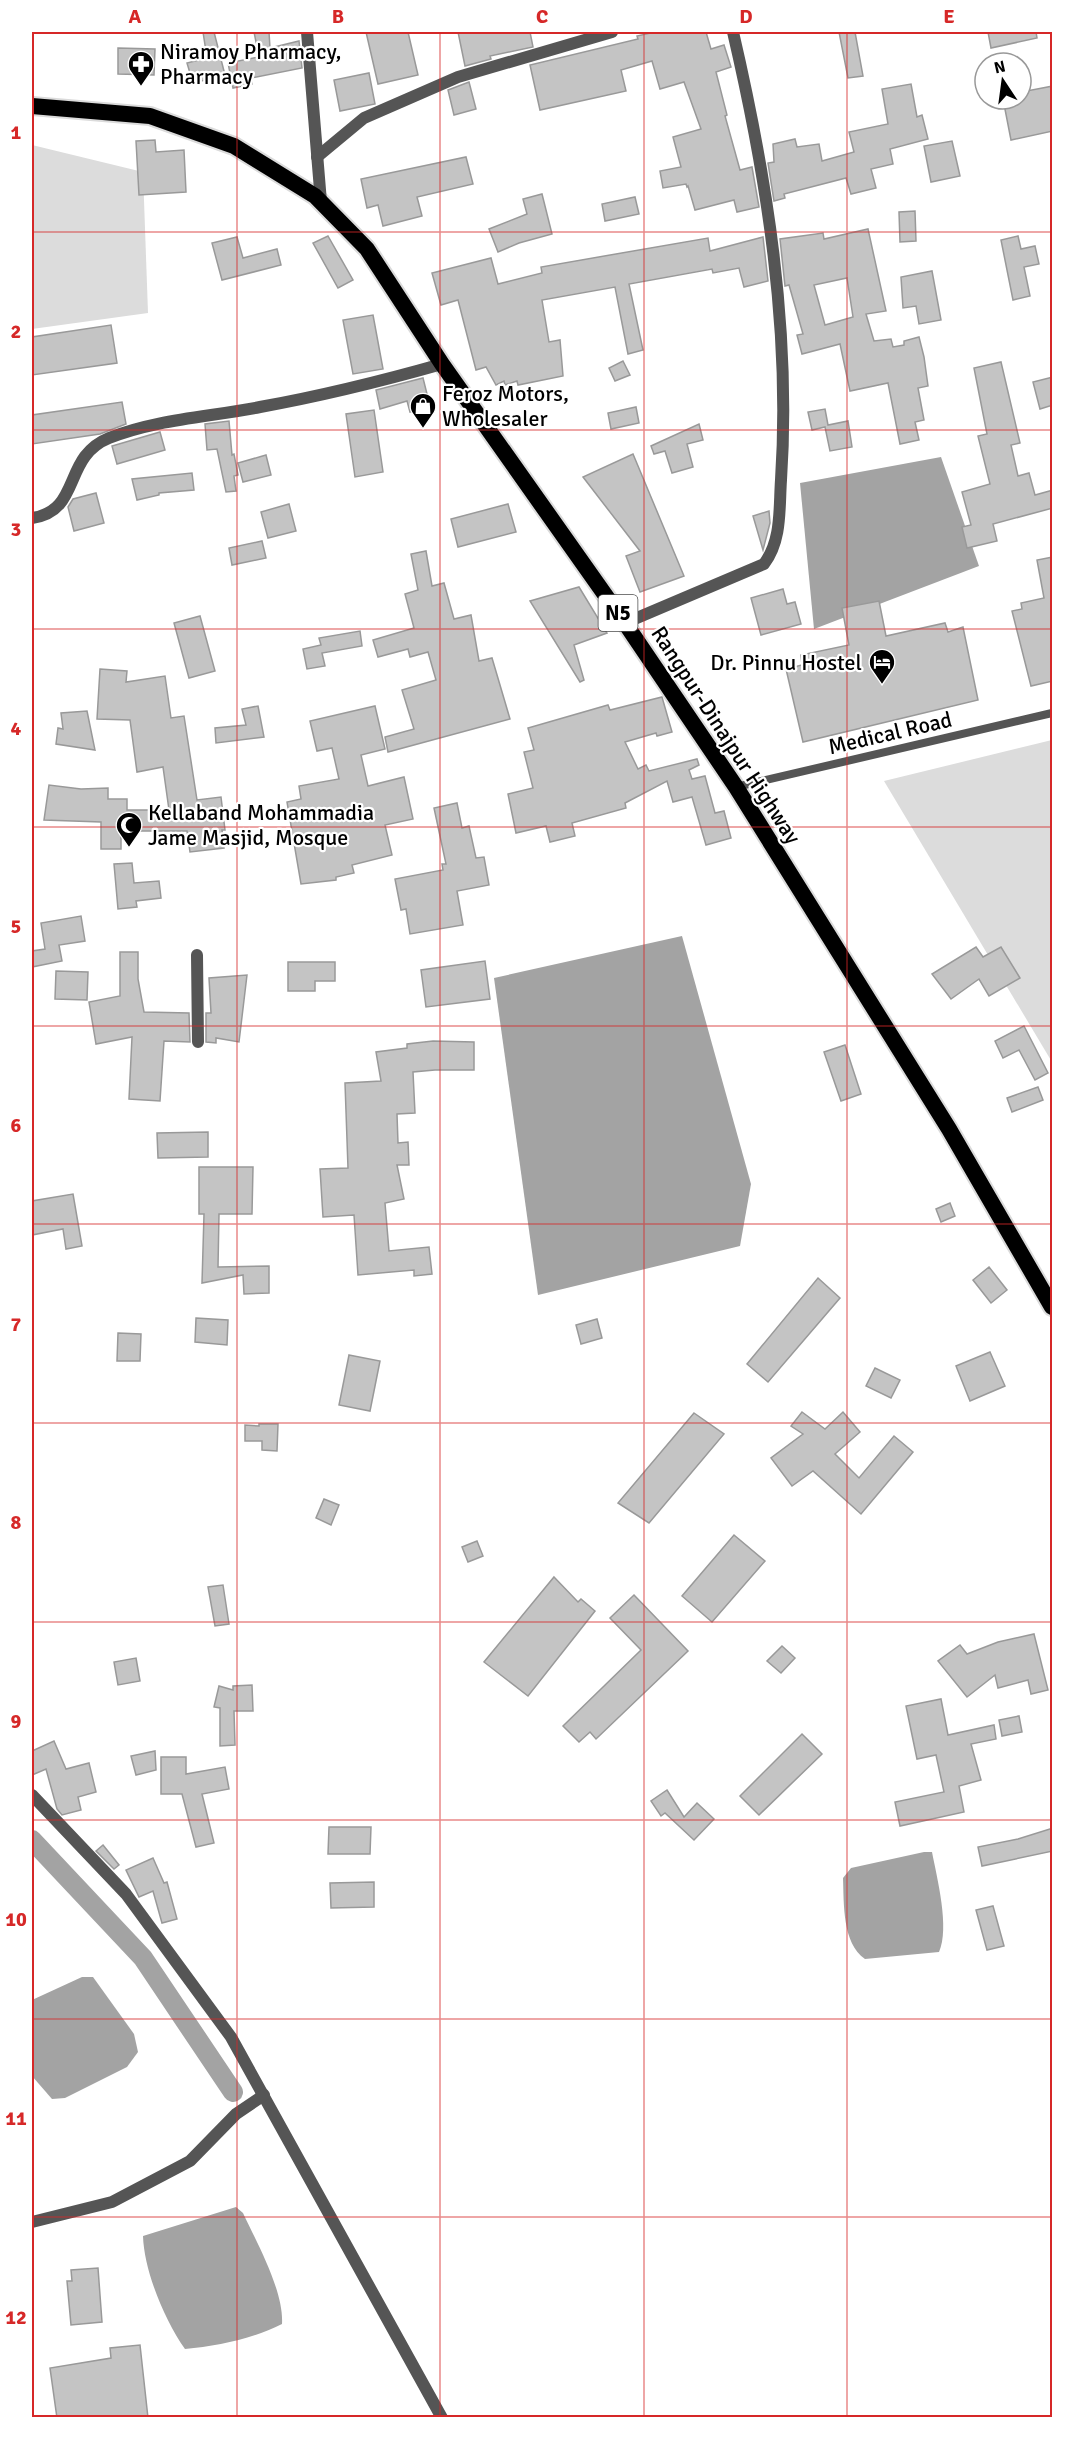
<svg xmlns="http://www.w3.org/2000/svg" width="1084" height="2449" font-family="Signika,sans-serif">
	<rect width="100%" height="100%" fill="#fff"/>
	<!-- green -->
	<g fill="#dcdcdc">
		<polygon points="32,145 143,172 148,313 32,329"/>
		<polygon points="1052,740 1052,1062 884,781"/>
	</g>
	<!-- water -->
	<g fill="#a3a3a3">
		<polygon points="941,457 979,566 814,629 800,483"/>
		<polygon points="682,936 751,1184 740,1246 538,1295 494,978"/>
		<path d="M924,1852H932C937,1878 950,1928 939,1952L865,1959C842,1943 844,1904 843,1878L851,1868Z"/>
		<polygon points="82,1977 93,1977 134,2034 138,2052 127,2067 65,2098 52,2099 32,2076 32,2000"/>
		<path d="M236,2207L243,2213C257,2243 284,2291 282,2324C252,2339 218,2346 185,2349C165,2321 144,2271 143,2236Z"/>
	</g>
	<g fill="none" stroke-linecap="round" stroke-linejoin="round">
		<!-- canal -->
		<polyline stroke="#a3a3a3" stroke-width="20" points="32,1840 143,1958 233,2092"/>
	</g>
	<!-- building -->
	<g fill="#c4c4c4" stroke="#999" stroke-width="1.5" fill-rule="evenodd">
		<polygon points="203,32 214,32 225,75 193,83 187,63 207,58"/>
		<polygon points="254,32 269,32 270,48 299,41 302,68 251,78 252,84 233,88 228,63 259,57"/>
		<polygon points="366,32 408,32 418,75 378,84"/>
		<polygon points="458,32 530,32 533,47 490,56 491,59 465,66"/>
		<polygon points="655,32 706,32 711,49 724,45 731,67 716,72 727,115 725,116 740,170 752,167 759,207 737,212 734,200 695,210 688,186 687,187 686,184 663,188 660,171 681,167 673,137 701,129 684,82 660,89 652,61 621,70 626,91 540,110 530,65 638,39 637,36"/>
		<polygon points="839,32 855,32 863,76 848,78"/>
		<polygon points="988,32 1036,32 1037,38 991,48"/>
		<polygon points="118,48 155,49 154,75 118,74"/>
		<polygon points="369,73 375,104 340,111 334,80"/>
		<polygon points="469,82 476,109 454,115 448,90"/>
		<polygon points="911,84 917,117 922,115 928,139 890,149 893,164 871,169 876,188 851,194 846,178 784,194 785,198 774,201 768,163 774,162 773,144 795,139 797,147 819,144 822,161 854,152 849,132 888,124 882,89"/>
		<polygon points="1053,86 1053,131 1011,140 1003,99 1021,99 1021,92"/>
		<polygon points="155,140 156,152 184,150 186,192 139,195 136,141"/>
		<polygon points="952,141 960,176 931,182 924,146"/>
		<polygon points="466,157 473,184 417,197 422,216 383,226 378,205 367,208 361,179"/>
		<polygon points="542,194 552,234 519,243 498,252 489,229 527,214 523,199"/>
		<polygon points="635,197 639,214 605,221 602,204"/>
		<polygon points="915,211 916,241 900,242 899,212"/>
		<path d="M868,229L886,311L866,314L874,341L891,339L893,347L904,345V341L919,337L924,357L928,386L918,388L924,420L915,422L919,440L900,444L888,383L850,391L840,344L802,354L797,335L803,334L789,285L785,286L780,239L823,233L824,239ZM847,278L853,317L825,325L814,285Z"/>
		<polygon points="328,236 353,280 338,288 313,243"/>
		<polygon points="1018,236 1021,249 1035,246 1039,264 1024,267 1030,296 1013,300 1001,240"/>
		<polygon points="237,237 243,258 277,249 281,265 222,280 212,243"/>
		<polygon points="763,237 768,281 744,287 739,268 713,273 712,269 629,284 643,350 628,354 615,287 542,300 549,342 560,340 563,376 518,385 517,381 505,385 504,381 496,385 486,367 476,370 458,300 441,305 432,273 491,258 498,284 542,273 541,267 708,238 710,251"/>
		<polygon points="932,271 941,320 919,324 916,306 903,308 901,277"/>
		<polygon points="373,315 383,369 353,374 343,320"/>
		<polygon points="111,325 117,363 32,375 32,337"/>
		<polygon points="623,361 630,375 615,381 609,368"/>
		<polygon points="1001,362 1020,443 1011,445 1018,476 1029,473 1035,495 1053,490 1053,508 993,524 997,541 967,548 962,527 971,525 962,492 990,484 978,436 987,434 974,368"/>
		<polygon points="1053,377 1053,405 1040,409 1033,382"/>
		<polygon points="423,378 430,406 410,412 407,401 380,409 376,390"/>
		<polygon points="122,402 126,424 100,434 32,444 32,415"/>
		<polygon points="636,407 639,423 611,429 608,413"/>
		<polygon points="825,409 828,425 848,421 852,447 830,451 825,427 812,430 808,412"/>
		<polygon points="374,410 383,472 355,477 346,414"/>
		<polygon points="229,421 232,455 234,454 238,475 234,476 236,491 226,492 217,449 207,450 205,424"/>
		<polygon points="699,424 703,440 687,444 693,467 672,473 665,451 654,454 651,446"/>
		<polygon points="160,432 165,450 117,464 112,446"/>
		<polygon points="633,454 684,576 640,592 626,556 640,551 583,477"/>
		<polygon points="266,455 271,475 243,482 238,463"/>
		<polygon points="192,473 194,490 159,493 159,495 137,500 132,479"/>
		<polygon points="96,493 104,523 74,531 68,507 73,499"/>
		<polygon points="289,504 296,531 268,538 261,512"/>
		<polygon points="508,504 516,532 458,547 451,519"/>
		<polygon points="769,511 770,523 763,550 753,516"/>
		<polygon points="262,541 266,558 232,565 229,548"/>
		<polygon points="426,551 432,586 444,583 454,619 471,615 479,661 492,658 510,719 388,752 385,737 414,729 402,690 436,680 428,652 410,657 408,649 378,657 373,640 414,628 405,594 418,590 411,554"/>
		<polygon points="1053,557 1053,681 1031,686 1012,611 1022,609 1021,603 1044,598 1037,560"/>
		<polygon points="579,587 607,633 574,645 584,680 580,682 530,601"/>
		<polygon points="783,589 787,604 795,602 801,624 761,635 751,598"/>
		<polygon points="879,601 886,636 945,623 948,632 963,627 978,700 803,742 786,669 802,665 801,655 849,645 842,608"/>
		<polygon points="200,616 215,671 189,678 174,623"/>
		<polygon points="360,631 362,646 322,653 325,666 307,669 303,649 321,645 319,638"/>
		<polygon points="100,669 127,671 126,682 165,676 171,718 184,716 197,800 221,797 225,830 222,830 224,848 190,852 187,831 121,831 121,849 101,849 101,822 44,820 49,785 81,789 108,788 108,799 127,799 127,810 169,810 163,767 137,772 130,720 97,719"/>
		<polygon points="662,697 672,732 657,736 656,733 625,742 638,769 646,765 649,771 697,759 699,765 689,770 692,779 705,776 715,813 724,811 731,838 706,845 692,797 673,802 667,781 625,803 626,808 572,823 575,836 550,842 546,826 516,833 508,794 533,788 524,752 534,750 528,728 608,705 610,710"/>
		<polygon points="258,706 264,737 216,743 215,728 246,725 242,709"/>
		<polygon points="375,706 385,749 361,755 368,786 404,777 413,819 385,825 392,855 352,865 354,873 336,877 336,880 301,884 287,802 301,799 299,786 339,779 332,748 317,751 310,721"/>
		<polygon points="87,711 95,750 56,744 58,728 63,729 61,713"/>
		<polygon points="457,803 462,828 469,826 476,858 484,857 489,885 457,891 463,925 410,934 406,909 401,910 395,879 443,870 442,864 446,864 434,808"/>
		<polygon points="132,863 134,883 159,881 161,898 136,901 137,907 118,909 114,864"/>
		<polygon points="81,916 85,941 59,945 62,961 32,967 32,951 45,949 41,923"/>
		<polygon points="976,947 983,957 1001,947 1020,978 989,996 979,979 951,999 932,974"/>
		<polygon points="120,952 138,952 138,979 144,1012 189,1013 190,1042 164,1041 160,1101 129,1099 132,1037 96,1044 89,1002 120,996"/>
		<polygon points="485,961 490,999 426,1007 421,970"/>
		<polygon points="288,962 335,962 335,981 315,981 315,991 288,991"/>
		<polygon points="56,971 88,972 87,1000 55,999"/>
		<polygon points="247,975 239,1042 216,1038 216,1043 206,1042 206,1013 211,1013 209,978"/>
		<polygon points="1024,1026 1048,1073 1035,1080 1019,1050 1003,1058 995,1041"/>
		<polygon points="433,1041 474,1042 474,1070 435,1070 413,1072 415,1113 397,1114 398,1143 408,1142 409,1165 397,1165 404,1199 385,1203 389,1251 429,1247 432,1274 414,1276 414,1270 358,1275 354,1215 323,1217 320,1169 348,1168 345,1083 381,1081 376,1052 407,1048 407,1044"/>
		<polygon points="845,1045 861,1094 841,1101 824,1052"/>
		<polygon points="1038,1087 1043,1100 1012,1112 1007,1098"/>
		<polygon points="208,1132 208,1157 158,1158 157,1133"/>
		<polygon points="199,1167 253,1167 252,1214 219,1214 218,1267 269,1266 269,1293 244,1294 243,1275 202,1283 204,1214 199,1214"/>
		<polygon points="73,1194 82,1246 66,1249 63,1229 32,1235 32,1201"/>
		<polygon points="950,1203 955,1216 941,1222 936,1209"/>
		<polygon points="989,1267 1007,1290 991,1303 973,1280"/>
		<polygon points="818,1278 840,1298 768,1382 747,1364"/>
		<polygon points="196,1318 228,1320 227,1345 195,1342"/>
		<polygon points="597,1319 602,1338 581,1344 576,1325"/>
		<polygon points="118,1333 141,1334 140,1361 117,1361"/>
		<polygon points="990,1352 1005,1386 970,1401 956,1366"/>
		<polygon points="349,1355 380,1361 370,1411 339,1405"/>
		<polygon points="875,1368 900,1380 891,1398 866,1386"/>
		<polygon points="802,1412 825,1429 843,1412 860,1432 835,1454 859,1478 894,1436 913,1452 861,1514 813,1471 792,1486 771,1458 803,1434 791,1426"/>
		<polygon points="694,1413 724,1434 649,1523 618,1503"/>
		<polygon points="259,1424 278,1424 277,1451 262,1450 262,1441 245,1441 245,1425 259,1426"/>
		<polygon points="324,1499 339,1505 331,1525 316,1518"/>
		<polygon points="734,1535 765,1561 712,1622 682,1596"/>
		<polygon points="477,1541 483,1556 468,1562 462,1547"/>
		<polygon points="554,1577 578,1602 581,1599 595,1611 528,1696 484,1662"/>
		<polygon points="223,1585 229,1624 215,1626 208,1587"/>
		<polygon points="634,1595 688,1651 596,1739 590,1732 579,1742 563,1726 641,1650 610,1618"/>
		<polygon points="1034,1634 1048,1690 1031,1694 1028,1680 998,1688 995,1675 967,1697 938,1661 960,1645 967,1654 998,1642"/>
		<polygon points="782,1646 795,1658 781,1673 767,1661"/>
		<polygon points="136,1658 140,1681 118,1685 114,1662"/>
		<polygon points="252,1685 253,1711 234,1711 235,1745 220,1746 220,1708 214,1707 219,1686 233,1690 233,1686"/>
		<polygon points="941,1699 948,1735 994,1725 996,1739 971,1744 981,1780 959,1786 964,1812 900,1826 895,1802 944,1792 936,1755 917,1759 906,1706"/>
		<polygon points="1019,1716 1022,1732 1002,1736 999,1720"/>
		<polygon points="802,1734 822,1754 759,1815 740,1796"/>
		<polygon points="54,1741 66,1769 89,1763 96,1792 78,1797 81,1810 62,1815 57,1809 46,1769 32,1775 32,1751"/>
		<polygon points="155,1751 156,1770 136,1775 131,1756"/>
		<polygon points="161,1757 186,1757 186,1774 225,1767 229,1789 202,1794 214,1843 196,1847 182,1794 161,1794"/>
		<polygon points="667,1790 684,1817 697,1803 714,1819 694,1840 665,1813 661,1816 651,1801"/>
		<polygon points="329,1827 371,1827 370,1854 328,1854"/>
		<polygon points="1053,1828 1053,1851 982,1866 978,1847 1018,1839"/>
		<polygon points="103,1845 119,1865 114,1869 96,1851"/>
		<polygon points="153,1858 164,1883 167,1882 177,1919 162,1923 153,1891 139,1897 126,1870"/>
		<polygon points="374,1882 374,1907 331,1908 330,1883"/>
		<polygon points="993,1906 1004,1946 987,1950 976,1910"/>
		<polygon points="98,2268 102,2322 71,2325 67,2281 72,2281 71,2270"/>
		<polygon points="140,2345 148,2418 57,2418 50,2368 111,2358 110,2348"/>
	</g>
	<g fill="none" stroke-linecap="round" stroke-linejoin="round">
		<!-- trunk casing -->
		<g stroke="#dbdbdb" stroke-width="20">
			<polyline id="trunk" points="32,106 150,116 234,146 315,196 367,249 442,364 625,623 736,787 949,1129 1052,1307"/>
		</g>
		<!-- service -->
		<polyline stroke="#555" stroke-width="8" points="736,787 1052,713"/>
		<!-- minor -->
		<g stroke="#555" stroke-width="12">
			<polyline points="307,32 321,202"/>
			<polyline points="317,157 364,118 458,77 612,32"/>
			<path d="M32,518C82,511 62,457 109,438C157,419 210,417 260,407C321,396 382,381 442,364"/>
			<path d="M625,623L764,564C782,540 779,509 781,480C791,330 767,178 733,32"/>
			<polyline points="197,955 198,1042"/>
			<polyline points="32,1795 126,1894 231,2037 442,2418"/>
			<polyline points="32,2222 112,2202 190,2161 236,2114 264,2095"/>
		</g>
		<!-- trunk -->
		<use href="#trunk" stroke="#000" stroke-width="16"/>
	</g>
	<!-- grid -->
	<path fill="none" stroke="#d62828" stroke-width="1.5" stroke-opacity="0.55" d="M237,32V2418M440,32V2418M644,32V2418M847,32V2418M32,232H1052M32,430H1052M32,629H1052M32,827H1052M32,1026H1052M32,1224H1052M32,1423H1052M32,1622H1052M32,1820H1052M32,2019H1052M32,2217H1052"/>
	<!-- icons -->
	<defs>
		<g id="pharmacy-pin" transform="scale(1.35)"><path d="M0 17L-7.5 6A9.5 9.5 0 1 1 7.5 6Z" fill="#000" stroke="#fff"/><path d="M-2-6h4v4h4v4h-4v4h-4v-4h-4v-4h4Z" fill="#fff"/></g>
		<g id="shop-pin" transform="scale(1.35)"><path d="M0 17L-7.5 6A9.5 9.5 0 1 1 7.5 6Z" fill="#000" stroke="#fff"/><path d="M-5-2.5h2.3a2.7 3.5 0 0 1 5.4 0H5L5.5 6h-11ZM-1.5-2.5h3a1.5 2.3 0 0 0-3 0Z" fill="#fff"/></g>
		<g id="hotel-pin" transform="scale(1.35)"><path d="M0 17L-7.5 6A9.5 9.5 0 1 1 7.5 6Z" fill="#000" stroke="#fff"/><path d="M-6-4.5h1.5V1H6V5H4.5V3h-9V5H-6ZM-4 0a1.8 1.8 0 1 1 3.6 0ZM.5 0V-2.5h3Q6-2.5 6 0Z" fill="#fff"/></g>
		<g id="mosque-pin" transform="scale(1.35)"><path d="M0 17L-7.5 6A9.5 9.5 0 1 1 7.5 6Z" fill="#000" stroke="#fff"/><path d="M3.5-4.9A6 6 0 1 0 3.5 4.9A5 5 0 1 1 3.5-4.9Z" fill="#fff"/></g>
	</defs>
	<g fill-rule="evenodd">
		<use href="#pharmacy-pin" x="141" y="64"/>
		<use href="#shop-pin" x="423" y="406"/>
		<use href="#hotel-pin" x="882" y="662"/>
		<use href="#mosque-pin" x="129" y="825"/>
	</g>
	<g text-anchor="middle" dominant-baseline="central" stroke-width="4.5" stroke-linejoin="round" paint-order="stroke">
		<!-- shield labels -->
		<rect fill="#fff" stroke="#4c4c4c" stroke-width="1.5" x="598.5" y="595" width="39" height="36" rx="4.5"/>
		<g font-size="21" font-weight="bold" fill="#000">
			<text x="618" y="613">N5</text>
		</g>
		<!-- poi labels -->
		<g font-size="22" fill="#000" stroke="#fff" text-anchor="start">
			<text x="160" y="51">Niramoy Pharmacy,<tspan x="160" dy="25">Pharmacy</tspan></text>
			<text x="442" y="393">Feroz Motors,<tspan x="442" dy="25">Wholesaler</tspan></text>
			<text x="862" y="662" text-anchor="end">Dr. Pinnu Hostel</text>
			<text x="148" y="812">Kellaband Mohammadia<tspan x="148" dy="25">Jame Masjid, Mosque</tspan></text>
		</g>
		<!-- street labels -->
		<g font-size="22" fill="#000" stroke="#fff">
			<text transform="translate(890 733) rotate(-13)">Medical Road</text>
			<text transform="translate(726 735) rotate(57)">Rangpur-Dinajpur Highway</text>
		</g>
	</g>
	<!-- border -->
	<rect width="1084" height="2449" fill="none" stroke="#ffffff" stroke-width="66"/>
	<!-- north arrow -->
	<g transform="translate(1003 81) rotate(347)"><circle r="28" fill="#ffffff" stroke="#999999" stroke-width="1.5"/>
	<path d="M0-4.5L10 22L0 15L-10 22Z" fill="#000000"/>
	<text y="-9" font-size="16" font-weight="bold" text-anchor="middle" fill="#000000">N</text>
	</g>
	<rect x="33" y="33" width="1018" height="2383" fill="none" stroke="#d62828" stroke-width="2"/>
	<g font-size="20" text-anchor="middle" font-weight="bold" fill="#d62828">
		<text x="135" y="23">A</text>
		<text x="338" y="23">B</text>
		<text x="542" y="23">C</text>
		<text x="746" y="23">D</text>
		<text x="949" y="23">E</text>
		<text x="16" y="139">1</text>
		<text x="16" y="338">2</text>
		<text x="16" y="536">3</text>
		<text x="16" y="735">4</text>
		<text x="16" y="933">5</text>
		<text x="16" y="1132">6</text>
		<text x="16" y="1331">7</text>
		<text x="16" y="1529">8</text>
		<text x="16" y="1728">9</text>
		<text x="16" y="1926">10</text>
		<text x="16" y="2125">11</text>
		<text x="16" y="2324">12</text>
	</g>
</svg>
